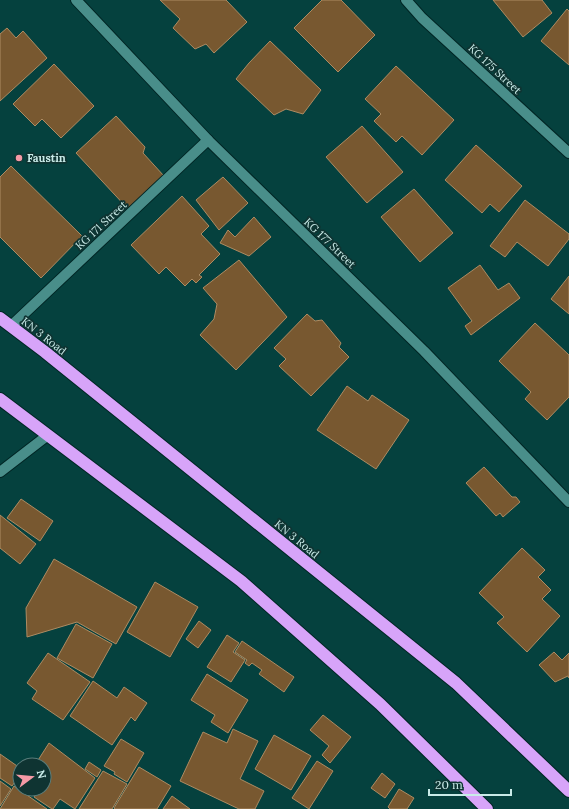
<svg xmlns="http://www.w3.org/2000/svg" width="569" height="809" font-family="Lora,serif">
	<rect width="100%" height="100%" fill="#05413e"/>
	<!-- building -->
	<g fill="#785830" stroke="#ad8b62">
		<polygon points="160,0 226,0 247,22 214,53 206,44 195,49 173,28 180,19"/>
		<polygon points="322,0 341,0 375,35 338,72 294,28"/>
		<polygon points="493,0 542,0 552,13 523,37"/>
		<polygon points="567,9 569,11 569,65 541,41"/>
		<polygon points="7,28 16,38 23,31 47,58 0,101 0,34"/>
		<polygon points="270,41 321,90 303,114 286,109 274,115 236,79 249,63"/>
		<polygon points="54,64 94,106 61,138 42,119 35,126 13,104"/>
		<polygon points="396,66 454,120 422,155 402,136 396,142 374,121 381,114 365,99"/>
		<polygon points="116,116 145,147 143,153 164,176 128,209 76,153"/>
		<polygon points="362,126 403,172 367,203 326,157"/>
		<polygon points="476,145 522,186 499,212 490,204 482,213 445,180"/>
		<polygon points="11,166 82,236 41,278 0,237 0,177"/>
		<polygon points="223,177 248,203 219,230 196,200"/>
		<polygon points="414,189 453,233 420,262 381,217"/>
		<polygon points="182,196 209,226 201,234 220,254 199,275 202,277 196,283 192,279 185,286 166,267 159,274 131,245"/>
		<polygon points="525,200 569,234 569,239 548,266 517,242 505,257 490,246"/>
		<polygon points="254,217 271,237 249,256 220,243 228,230 235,237"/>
		<polygon points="239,260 287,317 236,370 200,335 214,319 217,304 203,288"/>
		<polygon points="480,265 498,290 509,283 520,298 471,335 465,326 472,321 448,288"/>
		<polygon points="569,276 569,314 551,299"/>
		<polygon points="307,314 315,321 322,320 341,343 339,347 349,357 311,396 279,366 286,359 274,348"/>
		<polygon points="535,323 569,355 569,397 547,420 525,399 531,392 499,361"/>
		<polygon points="347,386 368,401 372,395 409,420 376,469 317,430"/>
		<polygon points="484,467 512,497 516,497 520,502 503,517 500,513 496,516 466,483"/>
		<polygon points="21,499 53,521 40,541 7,518"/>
		<polygon points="0,515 36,544 20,564 0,548"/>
		<polygon points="522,548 545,570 538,577 551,590 542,599 560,616 527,652 497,623 504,617 479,593"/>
		<polygon points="54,559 137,607 116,644 77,622 27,637 26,608"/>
		<polygon points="155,582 198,607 170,657 127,632"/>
		<polygon points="199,621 211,630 198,648 186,639"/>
		<polygon points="76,624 112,644 93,678 57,658"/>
		<polygon points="227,635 239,643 233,652 245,660 231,682 207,667"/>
		<polygon points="242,641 294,677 284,692 259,674 262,670 252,663 249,666 245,663 247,660 235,652"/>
		<polygon points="554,652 562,660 569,653 569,678 568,676 555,682 539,665"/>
		<polygon points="48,653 90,682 63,720 32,699 37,691 27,683"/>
		<polygon points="207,674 248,700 228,733 211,722 215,715 191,700"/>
		<polygon points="93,681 117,698 124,687 147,703 135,721 131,717 112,745 70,716"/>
		<polygon points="323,715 351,737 330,763 322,755 329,746 310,730"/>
		<polygon points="233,729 258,741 240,779 264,791 255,809 239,809 180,781 203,732 227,743"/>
		<polygon points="274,735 311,756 291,790 255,769"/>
		<polygon points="121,739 144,753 127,782 114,774 115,772 104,766"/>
		<polygon points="49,743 95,778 75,809 60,799 53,809 52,809 34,797 39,789 44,789 44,765 35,765"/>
		<polygon points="0,754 20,768 20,775 12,786 0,778"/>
		<polygon points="317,761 333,771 309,809 292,798"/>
		<polygon points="89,762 101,770 97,777 85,769"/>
		<polygon points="139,767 171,786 157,809 115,809 114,808"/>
		<polygon points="103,771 127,784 112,809 79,809"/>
		<polygon points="382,773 395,784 385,798 371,788"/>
		<polygon points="0,781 11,789 0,806"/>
		<polygon points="14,786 47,809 0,809"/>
		<polygon points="399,789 414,798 407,809 390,809 388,807"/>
		<polygon points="172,796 190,809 163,809"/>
	</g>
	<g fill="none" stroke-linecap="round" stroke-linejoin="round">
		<!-- minor casing -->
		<g stroke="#002524" stroke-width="12">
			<g id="minor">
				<polyline points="76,0 208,140 424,351 569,502"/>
				<polyline points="406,0 422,18 569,153"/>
				<polyline points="11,326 208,140"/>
				<polyline points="0,472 48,435"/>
			</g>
		</g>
		<!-- highway casing -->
		<g stroke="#002524" stroke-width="14">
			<g id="highway">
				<polyline points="0,318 45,352 456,683 569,791"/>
				<polyline points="0,399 241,581 380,704 487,809"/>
			</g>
		</g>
		<!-- minor -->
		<use href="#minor" stroke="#498e8a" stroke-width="10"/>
		<!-- highway -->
		<use href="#highway" stroke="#d7a4f9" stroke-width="12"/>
	</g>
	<!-- markers -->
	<circle fill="#f49aa6" stroke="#0f3432" stroke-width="1.5" cx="19" cy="158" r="4"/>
	<g text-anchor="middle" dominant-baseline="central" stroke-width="3.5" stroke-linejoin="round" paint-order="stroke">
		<!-- street labels -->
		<g font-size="11" fill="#c9ebe8" stroke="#0f3432">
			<text transform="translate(495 69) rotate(43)">KG 175 Street</text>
			<text transform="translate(101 225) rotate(-43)">KG 171 Street</text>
			<text transform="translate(330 243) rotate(44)">KG 177 Street</text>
			<text transform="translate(44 336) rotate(38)">KN 3 Road</text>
			<text transform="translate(297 539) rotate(39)">KN 3 Road</text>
		</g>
		<!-- poi labels -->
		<g font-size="11" font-weight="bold" fill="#c9ebe8" stroke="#0f3432" text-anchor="start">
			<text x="27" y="158">Faustin</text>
		</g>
	</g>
	<!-- north arrow -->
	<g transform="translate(32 777) rotate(74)"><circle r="19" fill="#0f3432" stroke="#597d7b"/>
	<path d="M0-3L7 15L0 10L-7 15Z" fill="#f49aa6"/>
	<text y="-6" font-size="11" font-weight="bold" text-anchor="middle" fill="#c9ebe8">N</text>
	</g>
	<!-- scale -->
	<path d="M429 789v6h82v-6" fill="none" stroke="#c9ebe8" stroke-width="2"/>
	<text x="435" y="789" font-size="12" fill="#c9ebe8" stroke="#0f3432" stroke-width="3" paint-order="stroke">20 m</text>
</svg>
